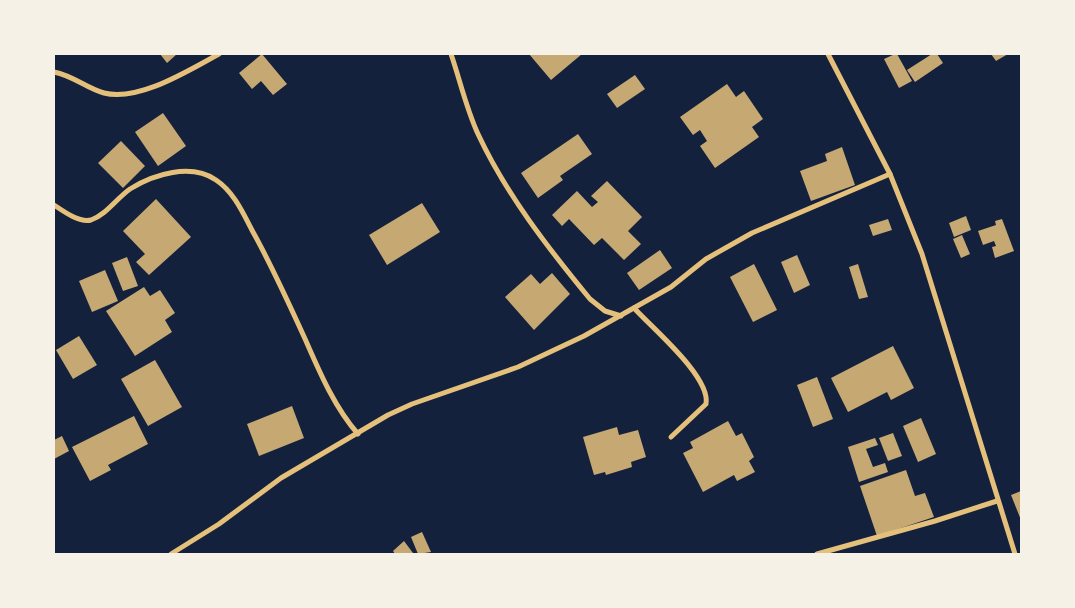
<svg xmlns="http://www.w3.org/2000/svg" width="1075" height="608" font-family="Jost,sans-serif">
	<rect width="100%" height="100%" fill="#14213d"/>
	<!-- building -->
	<g fill="#c6a872">
		<polygon points="160,54 177,54 167,63"/>
		<polygon points="262,54 287,84 273,95 261,81 252,89 239,73"/>
		<polygon points="529,54 582,54 551,80"/>
		<polygon points="895,54 897,54 912,81 899,88 884,59"/>
		<polygon points="932,54 937,54 943,63 915,82 907,70"/>
		<polygon points="991,54 1008,54 996,61"/>
		<polygon points="635,75 645,89 617,108 607,94"/>
		<polygon points="727,84 736,97 744,91 763,119 752,127 759,137 715,168 700,146 707,141 700,130 693,135 680,117"/>
		<polygon points="163,113 186,146 158,166 135,132"/>
		<polygon points="578,134 592,154 560,176 563,180 538,198 521,173"/>
		<polygon points="121,141 145,166 123,188 98,163"/>
		<polygon points="842,147 855,185 811,201 800,171 827,161 825,154"/>
		<polygon points="607,181 642,217 628,231 641,244 624,260 602,238 594,245 569,219 562,226 552,215 577,191 592,207 598,202 591,196"/>
		<polygon points="156,199 191,237 149,275 136,262 145,254 123,231"/>
		<polygon points="422,203 440,232 387,265 369,235"/>
		<polygon points="966,216 971,230 954,237 949,223"/>
		<polygon points="888,219 892,230 873,236 869,225"/>
		<polygon points="1002,219 1014,251 995,258 992,247 996,246 994,241 983,245 978,231 996,225 995,221"/>
		<polygon points="962,235 970,254 961,258 953,239"/>
		<polygon points="660,250 672,268 639,290 627,273"/>
		<polygon points="797,255 810,285 794,293 781,262"/>
		<polygon points="127,257 138,286 123,291 112,263"/>
		<polygon points="754,264 777,310 753,322 730,277"/>
		<polygon points="858,264 868,297 859,299 849,267"/>
		<polygon points="105,270 118,301 92,312 79,281"/>
		<polygon points="552,273 570,294 534,330 505,297 531,274 540,284"/>
		<polygon points="144,287 150,296 160,290 175,313 165,320 172,332 135,356 106,311"/>
		<polygon points="79,336 97,365 73,379 56,350"/>
		<polygon points="893,346 914,388 891,400 887,392 848,412 831,378"/>
		<polygon points="155,360 182,407 148,426 121,379"/>
		<polygon points="817,377 833,419 813,427 797,385"/>
		<polygon points="292,406 304,438 259,456 247,424"/>
		<polygon points="134,416 148,444 108,465 111,470 90,481 72,447"/>
		<polygon points="921,418 936,454 918,462 903,426"/>
		<polygon points="728,421 736,436 742,433 754,457 749,461 755,472 737,481 734,475 703,492 683,453 693,448 690,442"/>
		<polygon points="617,427 619,435 638,430 646,457 631,462 632,467 606,475 605,472 594,475 583,437"/>
		<polygon points="893,433 902,456 888,461 879,438"/>
		<polygon points="62,436 69,451 54,459 54,440"/>
		<polygon points="875,438 878,445 866,449 873,467 885,463 888,472 859,482 848,447"/>
		<polygon points="906,470 915,496 925,493 934,517 877,536 860,486"/>
		<polygon points="1021,491 1021,520 1011,495"/>
		<polygon points="422,532 431,552 418,554 411,537"/>
		<polygon points="404,541 413,553 395,554 393,551"/>
	</g>
	<g fill="none" stroke-linecap="round" stroke-linejoin="round">
		<!-- minor -->
		<g stroke="#e5c07b" stroke-width="5">
			<path d="M451,54C460,80 466,108 478,134C506,194 548,248 590,299L605,311L621,316"/>
			<polyline points="828,54 890,174 922,254 1015,554"/>
			<path d="M54,72C74,76 86,88 104,93C139,102 189,70 219,54"/>
			<path d="M54,205C63,211 79,223 91,220C106,215 117,198 130,189C154,174 191,163 216,180C234,192 243,213 253,232C273,268 289,304 306,341C320,373 335,408 358,434"/>
			<path d="M634,308C652,328 711,377 706,404L671,437"/>
			<polyline points="171,554 219,524 281,478 388,415 412,404 518,367 584,336 671,287 706,259 752,233 890,174"/>
			<polyline points="817,554 935,521 997,501"/>
		</g>
	</g>
	<!-- border -->
	<rect width="1075" height="608" fill="none" stroke="#f6f1e7" stroke-width="110"/>
</svg>
